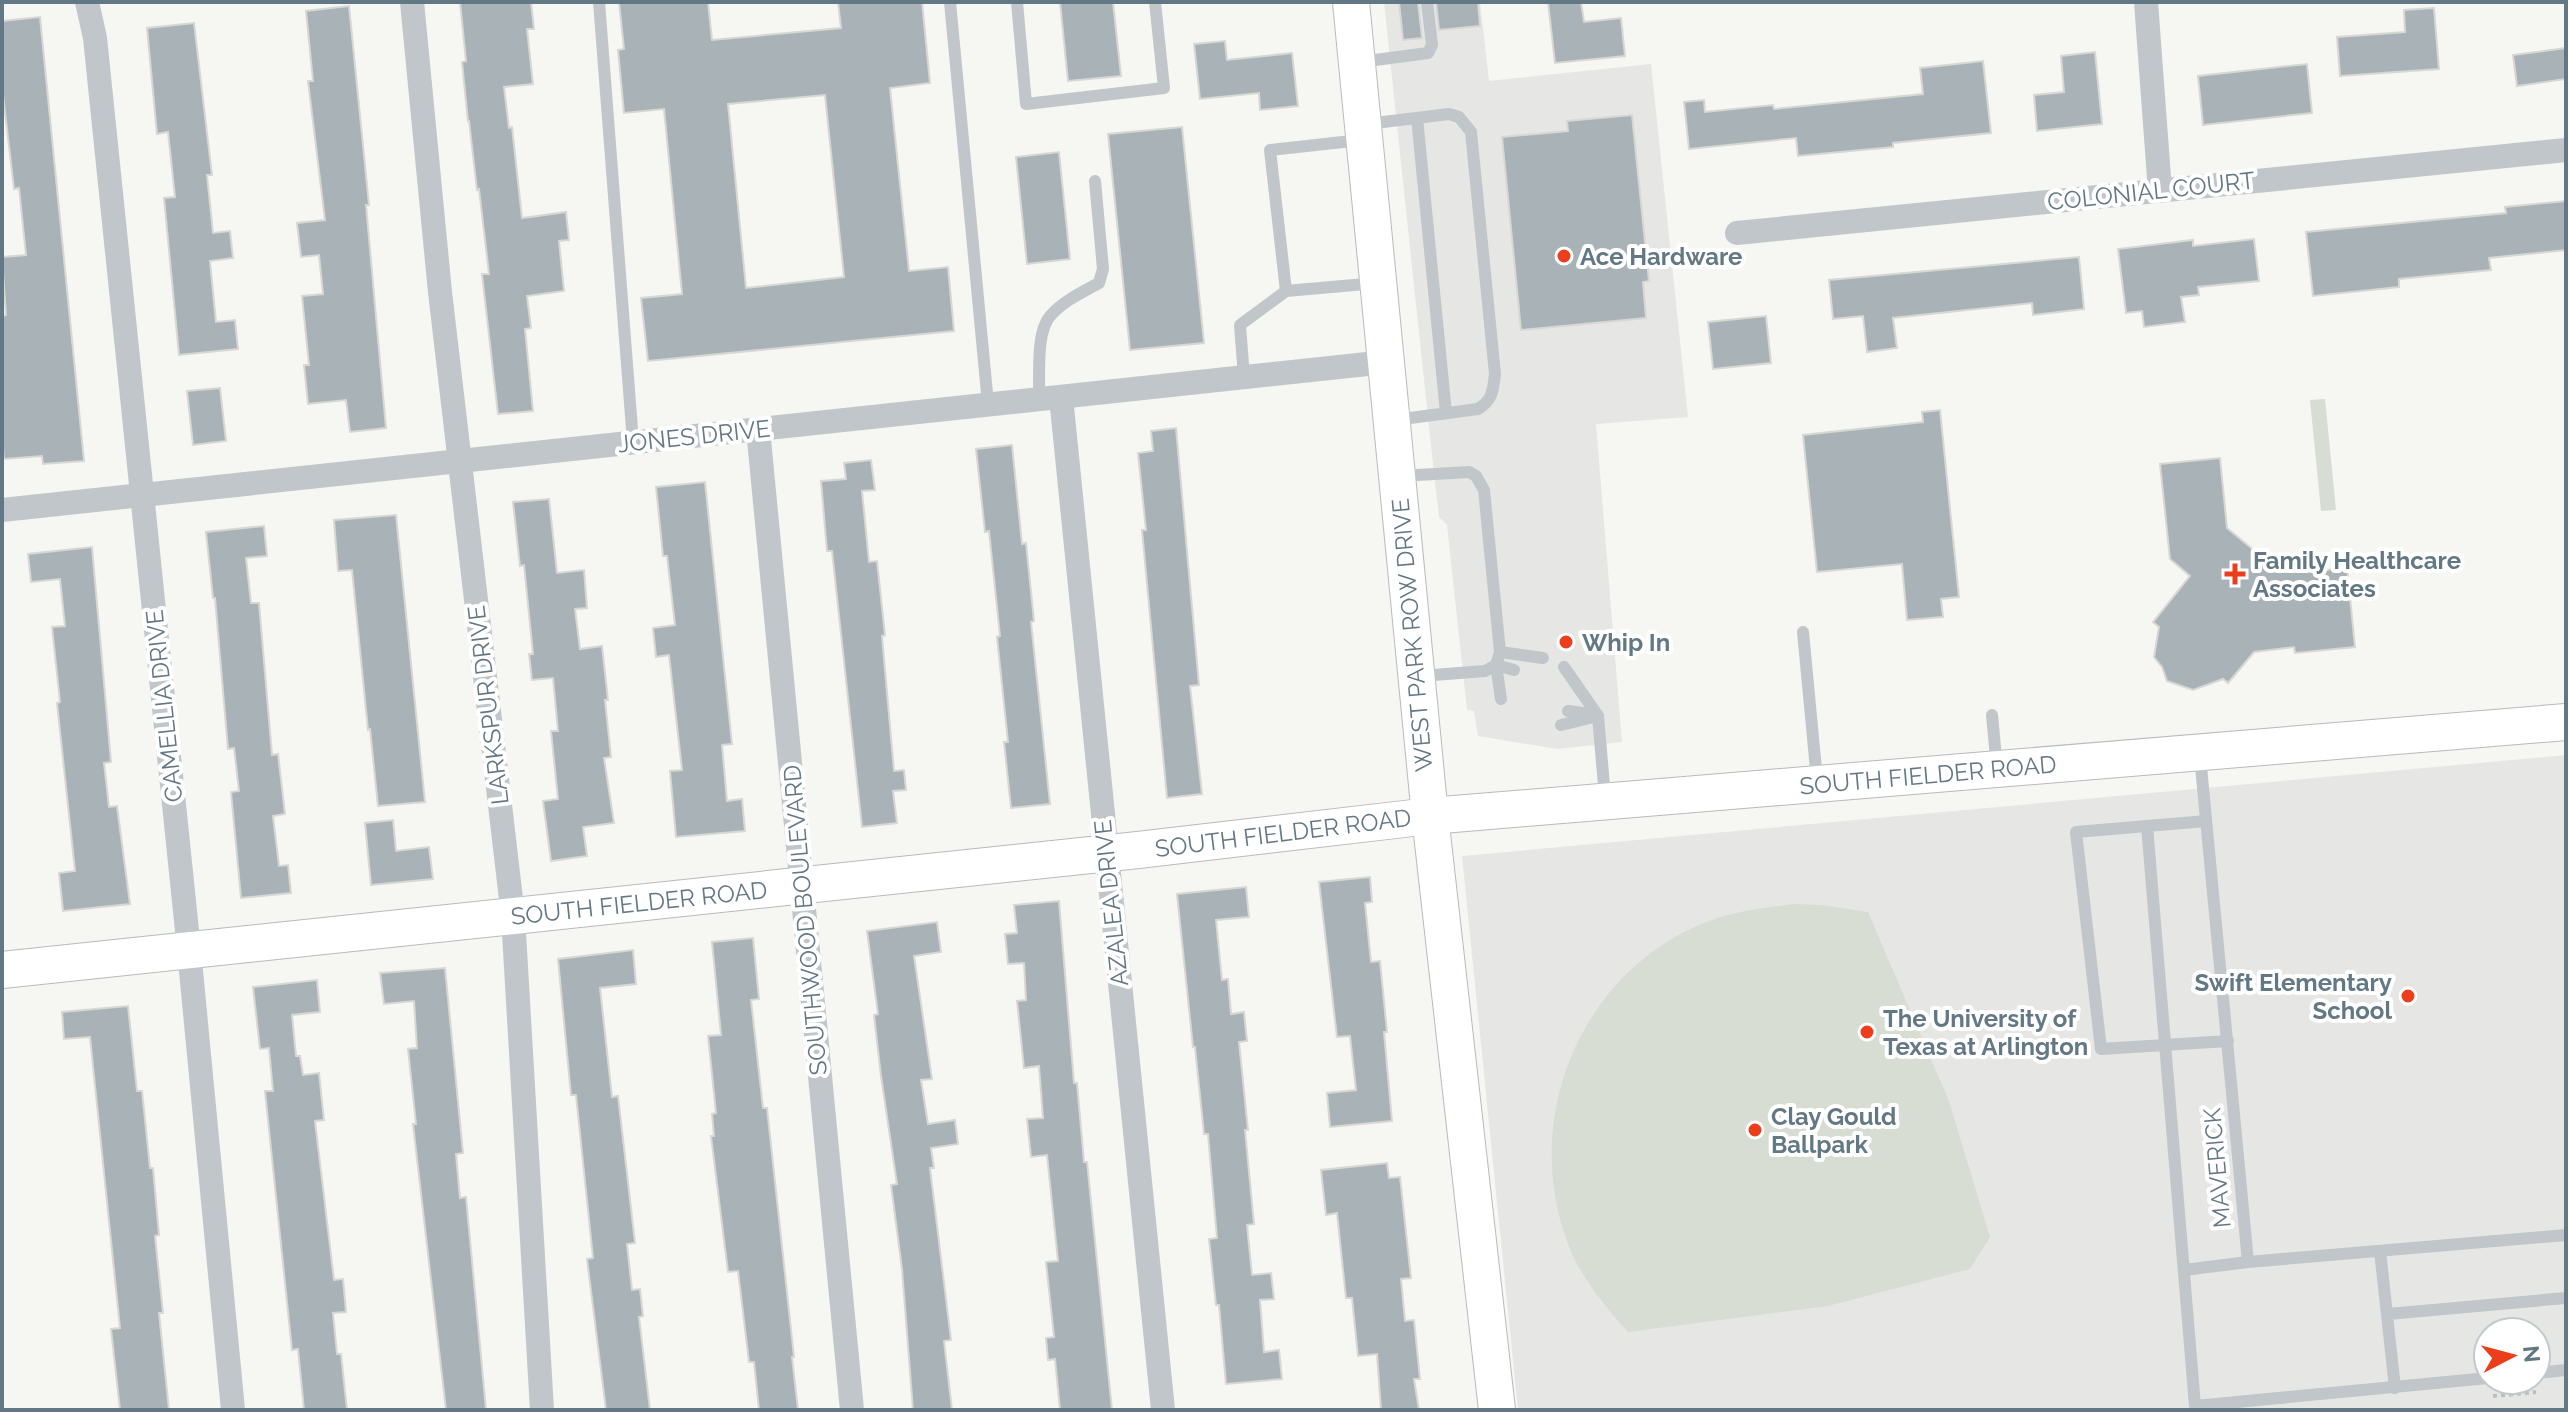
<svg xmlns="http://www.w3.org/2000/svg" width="2568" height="1412" font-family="Raleway,sans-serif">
	<rect width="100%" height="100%" fill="#f6f6f2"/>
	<!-- built -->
	<g fill="#e6e7e5" fill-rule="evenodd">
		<polygon points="1384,2 1480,2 1489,81 1651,64 1688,417 1596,424 1622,742 1557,749 1478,736 1474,711 1467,710 1447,525 1439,517 1431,446"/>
		<path d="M2566,755V1410H1518L1462,856ZM2488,1332H2536V1380H2488Z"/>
	</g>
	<!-- green -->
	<g fill="#d7ddd2">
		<polygon points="2325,399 2336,510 2321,511 2310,400"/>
		<path d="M1794,904L1822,905L1868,912L1949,1101L1990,1237L1970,1269L1828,1306L1628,1332C1604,1305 1579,1276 1567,1241C1522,1119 1579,977 1699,925C1730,911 1762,908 1794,904Z"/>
	</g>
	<!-- building -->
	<g fill="#a9b3b7" stroke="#d7d7d4" stroke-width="2" fill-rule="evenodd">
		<polygon points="460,2 531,2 534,29 527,29 533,84 504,87 509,128 512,127 522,218 566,212 569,240 559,241 564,291 527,296 531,328 525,329 533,411 498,414 482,274 489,274 479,189 477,190 469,121 468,121 462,62 466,61"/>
		<path d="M619,2H708L712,40L841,28L838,2H922L930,83L890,88L909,271L948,267L954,331L648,361L641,298L682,294L664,109L624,113L618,50L624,49ZM825,95L844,277L746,288L728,104Z"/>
		<polygon points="1060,2 1113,2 1121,76 1068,81"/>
		<polygon points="1399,2 1418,2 1422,38 1403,40"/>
		<polygon points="1436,2 1478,2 1480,26 1439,30"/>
		<polygon points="1548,2 1581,2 1584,22 1621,18 1625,56 1555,63"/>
		<polygon points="349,6 369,205 366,205 386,428 350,432 346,400 308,404 304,365 309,365 302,296 323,294 319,255 301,257 297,223 325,220 308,81 313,81 306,11"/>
		<polygon points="2434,8 2439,69 2340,76 2337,37 2405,32 2404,10"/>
		<polygon points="40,17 84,461 43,464 42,456 4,459 2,436 2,316 6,315 2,257 26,255 19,188 14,189 2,86 2,21"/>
		<polygon points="194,23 212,175 207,175 213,233 230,231 233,258 210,261 216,322 235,320 238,349 179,355 164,198 175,197 168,132 157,134 147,28"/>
		<polygon points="1225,41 1227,60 1292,53 1298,106 1260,110 1259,93 1200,99 1194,44"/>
		<polygon points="2566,48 2566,79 2517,86 2513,55"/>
		<polygon points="2095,52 2102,124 2037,131 2034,95 2064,92 2061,56"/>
		<polygon points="1983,61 1991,133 1893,143 1893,147 1798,156 1796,138 1689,149 1684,102 1704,100 1705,112 1773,105 1774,109 1923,94 1920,68"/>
		<polygon points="2307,64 2312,113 2203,125 2198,76"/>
		<polygon points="1632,115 1649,281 1643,282 1646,318 1521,330 1502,137 1568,131 1567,121"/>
		<polygon points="1182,127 1204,343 1130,350 1108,134"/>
		<polygon points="1059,152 1070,259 1027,264 1016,157"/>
		<polygon points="2566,201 2566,250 2489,258 2491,270 2399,279 2399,287 2313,296 2306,232 2506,213 2505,207"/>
		<polygon points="2254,239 2259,281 2198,287 2199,295 2181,297 2185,322 2144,327 2142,311 2126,313 2118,249 2193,240 2193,246"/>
		<polygon points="2079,257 2084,309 2033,315 2032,303 1893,318 1897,348 1867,352 1863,316 1833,319 1829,280"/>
		<polygon points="1766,316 1771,363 1713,369 1708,322"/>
		<polygon points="220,388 226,441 193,445 187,391"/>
		<polygon points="1940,410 1959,597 1941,599 1943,617 1907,620 1902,564 1817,572 1803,435 1923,422 1922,412"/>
		<polygon points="1176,428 1199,685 1190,686 1202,794 1167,798 1142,530 1146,530 1138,453 1153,451 1151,431"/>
		<polygon points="1012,445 1022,544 1026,543 1034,621 1031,622 1050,804 1011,808 1004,742 1008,742 997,637 1000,636 989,531 985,532 976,449"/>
		<polygon points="2220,458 2227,528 2279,571 2326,567 2327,570 2347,568 2355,647 2295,653 2294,647 2254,652 2228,683 2223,679 2193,690 2167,681 2162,667 2154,657 2159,627 2153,622 2190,576 2170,559 2160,464"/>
		<polygon points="871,460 875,490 862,491 869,562 877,561 885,635 882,636 894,771 904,770 906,790 893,791 897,823 862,827 832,551 827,551 821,481 846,479 844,463"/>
		<polygon points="705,482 732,744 722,745 727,801 742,799 745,831 676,837 670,771 682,770 669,655 656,657 653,628 675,625 667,556 663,556 656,487"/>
		<polygon points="549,499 557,573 584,570 587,608 575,609 580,649 602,646 608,700 605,700 611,757 604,758 614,823 583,827 587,856 551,861 543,801 558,799 551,731 558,731 553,678 532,680 529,654 533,654 524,565 520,566 513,502"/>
		<polygon points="396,515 425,802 378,806 370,729 368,730 352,570 338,571 334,520"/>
		<polygon points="264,526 267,556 246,558 251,603 259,603 272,755 278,754 285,814 273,816 279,866 288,865 291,893 241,898 231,792 239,791 234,748 228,749 215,598 213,598 206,532"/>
		<polygon points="92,547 111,762 104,763 109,807 117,806 130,904 63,911 59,873 75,871 57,703 60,702 52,627 65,626 60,579 31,582 28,554"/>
		<polygon points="393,820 396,851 429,847 433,879 371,885 365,823"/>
		<polygon points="1370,877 1372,902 1365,903 1371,962 1380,961 1387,1032 1384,1032 1392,1121 1330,1127 1327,1093 1356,1090 1350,1036 1337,1037 1319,882"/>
		<polygon points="1246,887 1249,917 1216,920 1222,980 1228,979 1231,1014 1244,1012 1247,1041 1239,1042 1248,1130 1245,1130 1254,1224 1247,1225 1252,1275 1271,1273 1274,1299 1260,1300 1264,1352 1279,1350 1282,1379 1226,1384 1219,1305 1216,1305 1209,1239 1217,1238 1208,1134 1204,1134 1195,1047 1193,1047 1177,894"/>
		<polygon points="1059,901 1074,1083 1077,1083 1084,1162 1087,1162 1112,1410 1060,1410 1055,1359 1048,1360 1046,1338 1054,1337 1046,1262 1058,1261 1047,1155 1031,1157 1027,1119 1043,1118 1039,1066 1024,1068 1017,1001 1026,1000 1024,963 1008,964 1005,934 1017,933 1014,905"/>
		<polygon points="937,922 941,952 914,956 932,1079 921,1080 928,1124 955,1120 958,1144 931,1148 934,1168 930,1168 951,1340 944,1341 952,1410 913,1410 902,1269 891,1185 897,1184 881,1076 874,1015 878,1014 867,931"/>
		<polygon points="753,938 759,999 751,1000 763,1108 767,1108 794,1357 792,1357 798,1410 759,1410 754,1362 749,1362 738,1271 728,1272 711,1136 714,1136 712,1114 716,1113 708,1036 721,1035 712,942"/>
		<polygon points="633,950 636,984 600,988 612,1097 618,1096 635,1243 627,1244 632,1290 640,1289 643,1316 639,1317 650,1410 606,1410 587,1259 593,1258 576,1095 571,1095 558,959"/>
		<polygon points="445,968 463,1153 456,1154 460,1198 466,1197 486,1410 446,1410 413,1124 416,1124 408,1049 417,1048 414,1001 384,1004 380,973"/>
		<polygon points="317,980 320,1012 292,1015 296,1056 300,1056 303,1075 319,1073 324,1120 315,1121 334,1280 343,1279 346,1312 333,1313 337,1354 341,1354 347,1410 304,1410 298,1349 292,1350 265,1091 273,1091 269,1048 260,1049 253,987"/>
		<polygon points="128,1006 137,1091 142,1091 150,1168 153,1168 159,1235 155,1236 163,1313 159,1313 169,1410 120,1410 111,1329 120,1328 90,1037 64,1039 62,1012"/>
		<polygon points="1387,1163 1389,1178 1400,1177 1411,1278 1401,1279 1405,1321 1414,1320 1420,1379 1414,1379 1419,1410 1381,1410 1377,1354 1358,1356 1352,1298 1346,1298 1337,1213 1326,1215 1321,1170"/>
	</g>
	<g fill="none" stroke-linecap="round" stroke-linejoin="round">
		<!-- secondary casing -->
		<g stroke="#b5bbbf" stroke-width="38">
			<g id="secondary">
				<polyline points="1351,2 1430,816 1497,1410"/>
				<polyline points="2,970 1138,850 1430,816 2566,722"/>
			</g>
		</g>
		<!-- path -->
		<polyline stroke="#bcbfc1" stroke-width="4" stroke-dasharray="4 4" stroke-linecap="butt" points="2493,1396 2536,1392"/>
		<!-- service -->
		<g stroke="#c0c6c9" stroke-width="12">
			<polyline points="599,2 633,442"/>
			<polyline points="950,2 988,404"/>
			<polyline points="1017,2 1026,104 1164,88 1155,2"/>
			<polyline points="1360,62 1428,53 1432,45 1427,2"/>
			<polyline points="1417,118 1446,413"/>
			<path d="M1367,124L1449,114L1459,117L1471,132L1495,374C1493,390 1493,400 1478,409L1395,420"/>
			<polyline points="1361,140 1270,150 1286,291 1377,283"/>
			<polyline points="1244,377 1240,325 1286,291"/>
			<path d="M1039,399C1040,376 1035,330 1052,314C1065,300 1083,292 1099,283L1103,269L1095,181"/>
			<polyline points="1400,476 1469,472 1476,476 1484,490 1500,652 1496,665 1485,671 1421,676"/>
			<polyline points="1803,632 1817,780"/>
			<polyline points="1500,652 1543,658"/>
			<polyline points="1496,665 1501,699"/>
			<polyline points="1496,665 1514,670"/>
			<polyline points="1564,667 1598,716 1605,797"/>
			<polyline points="1568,711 1591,714"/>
			<polyline points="1992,715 1997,768"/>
			<polyline points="1561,725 1598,716"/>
			<polyline points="2200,756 2248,1262"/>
			<polyline points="2206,821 2076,832 2101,1049 2228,1041"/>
			<polyline points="2147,826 2195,1406 2488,1378"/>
			<polyline points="2380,1251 2395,1388"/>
			<polyline points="2184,1270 2248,1262 2566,1235"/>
			<polyline points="2388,1314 2566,1298"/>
			<polyline points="2536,1373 2566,1370"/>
		</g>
		<!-- minor -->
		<g stroke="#c0c6c9" stroke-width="24">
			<polyline points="87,2 95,38 189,950 233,1410"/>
			<polyline points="412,2 440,292 513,916 542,1410"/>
			<polyline points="2146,2 2160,191"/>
			<polyline points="1737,233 2566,150"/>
			<polyline points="1061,397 1163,1410"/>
			<polyline points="758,429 852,1410"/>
			<polyline points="2,510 1386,362"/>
		</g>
		<!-- secondary -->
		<use href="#secondary" stroke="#fff" stroke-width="36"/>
	</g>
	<!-- markers -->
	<g fill="#ed3e1b" stroke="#fff" stroke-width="3">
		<circle cx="1564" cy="256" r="8"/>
		<path d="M2231 562h8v8h8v8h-8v8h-8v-8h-8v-8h8z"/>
		<circle cx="1566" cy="642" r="8"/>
		<circle cx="2408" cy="996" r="8"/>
		<circle cx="1867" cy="1032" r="8"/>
		<circle cx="1755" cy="1130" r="8"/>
	</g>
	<g text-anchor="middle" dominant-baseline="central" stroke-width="8" stroke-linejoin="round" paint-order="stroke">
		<!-- street labels -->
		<g font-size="24" fill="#637885" stroke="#fff">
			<text transform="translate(2151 191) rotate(-6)">COLONIAL COURT</text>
			<text transform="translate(694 436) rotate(-6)">JONES DRIVE</text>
			<text transform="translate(1412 635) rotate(-95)">WEST PARK ROW DRIVE</text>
			<text transform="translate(488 705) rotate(-97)">LARKSPUR DRIVE</text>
			<text transform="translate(164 706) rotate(-96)">CAMELLIA DRIVE</text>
			<text transform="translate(1928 775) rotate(-5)">SOUTH FIELDER ROAD</text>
			<text transform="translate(1283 833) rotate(-7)">SOUTH FIELDER ROAD</text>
			<text transform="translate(639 903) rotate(-6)">SOUTH FIELDER ROAD</text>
			<text transform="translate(1111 903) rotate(-96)">AZALEA DRIVE</text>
			<text transform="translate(805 920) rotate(-95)">SOUTHWOOD BOULEVARD</text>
			<text transform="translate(2217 1168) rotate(-95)">MAVERICK</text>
		</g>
		<!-- poi labels -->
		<g font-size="24" font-weight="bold" fill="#637885" stroke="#fff" text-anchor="start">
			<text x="1580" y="256">Ace Hardware</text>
			<text x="2253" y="560">Family Healthcare<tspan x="2253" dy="28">Associates</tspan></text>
			<text x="1582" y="642">Whip In</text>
			<text x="2392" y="982" text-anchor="end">Swift Elementary<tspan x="2392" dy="28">School</tspan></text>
			<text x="1883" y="1018">The University of<tspan x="1883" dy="28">Texas at Arlington</tspan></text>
			<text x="1771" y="1116">Clay Gould<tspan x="1771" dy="28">Ballpark</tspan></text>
		</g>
	</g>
	<!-- border -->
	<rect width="2568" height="1412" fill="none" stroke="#637885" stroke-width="8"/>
	<!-- north arrow -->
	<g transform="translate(2512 1356) rotate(84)"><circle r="38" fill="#ffffff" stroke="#c1c9ce" stroke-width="2"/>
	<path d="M0-6L14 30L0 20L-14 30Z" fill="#ed3e1b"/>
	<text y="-12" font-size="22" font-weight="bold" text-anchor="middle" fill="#637885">N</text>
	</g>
</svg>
